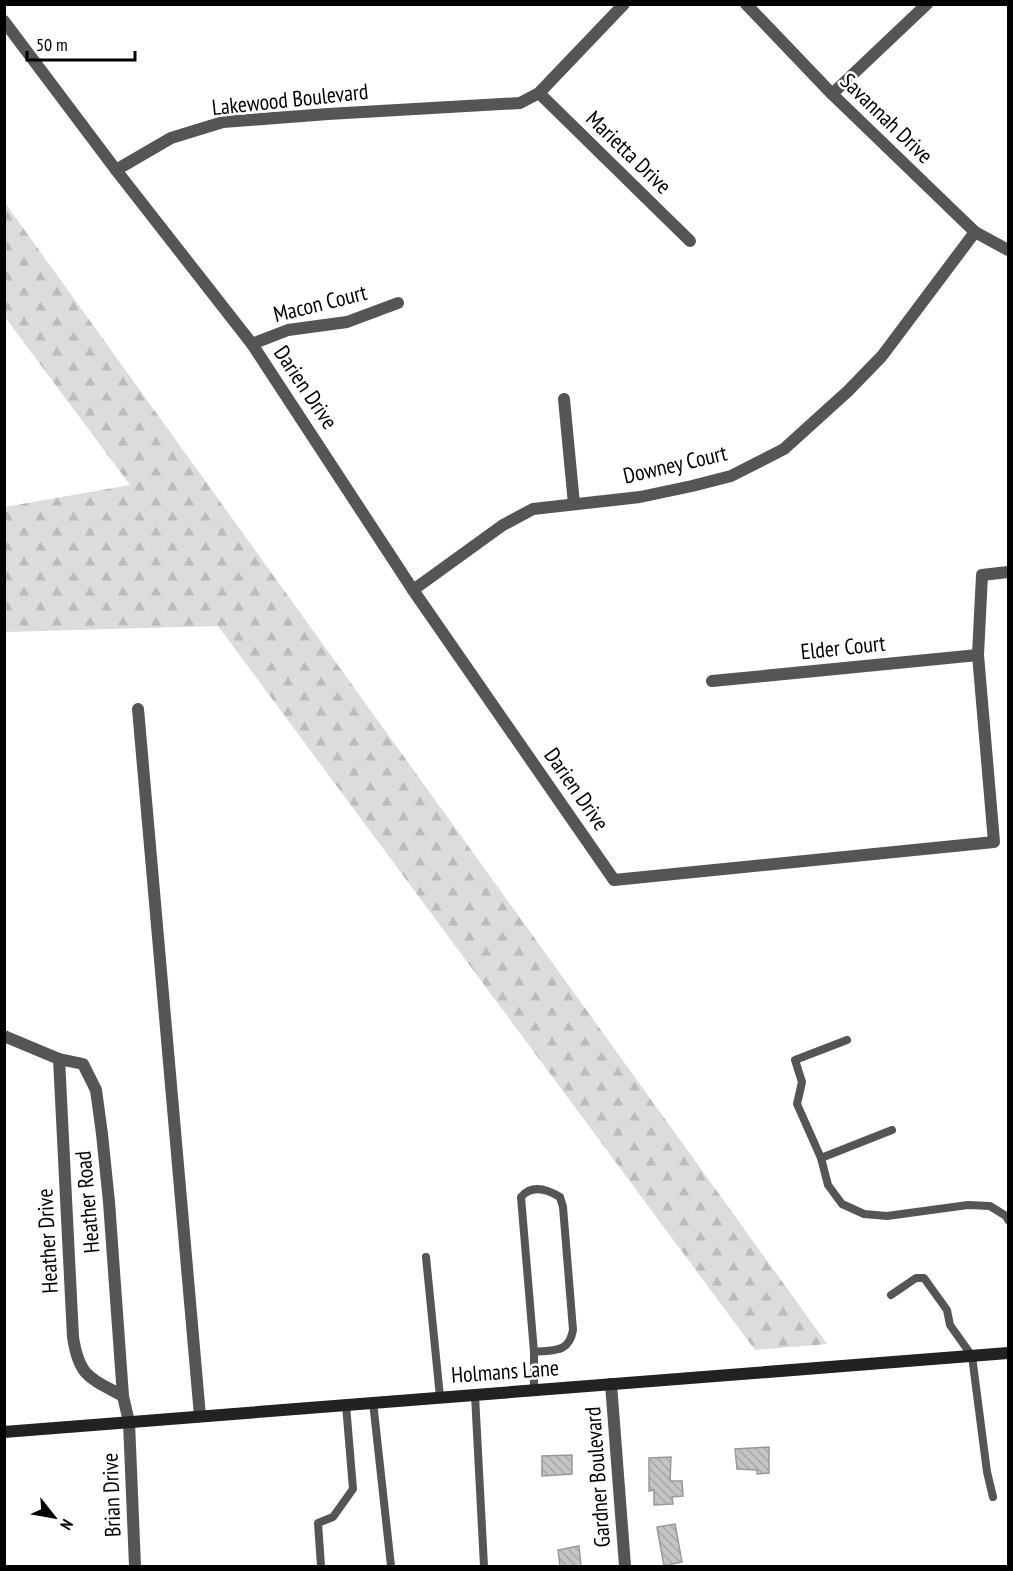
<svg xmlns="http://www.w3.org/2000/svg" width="1013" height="1571" font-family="'PT Sans Narrow',sans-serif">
	<defs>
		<pattern id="forest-firs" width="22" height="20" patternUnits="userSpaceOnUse" patternTransform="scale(1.5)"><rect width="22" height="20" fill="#dcdcdc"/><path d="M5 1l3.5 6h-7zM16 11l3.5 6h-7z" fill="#bbb"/></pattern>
		<pattern id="building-back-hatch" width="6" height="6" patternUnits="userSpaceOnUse" patternTransform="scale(1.5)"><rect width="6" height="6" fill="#c4c4c4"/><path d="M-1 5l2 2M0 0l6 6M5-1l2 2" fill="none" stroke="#a7a7a7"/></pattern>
	</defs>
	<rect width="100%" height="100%" fill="#fff"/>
	<!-- forest -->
	<polygon fill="url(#forest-firs)" points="5,203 827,1344 755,1350 218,626 5,632 5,507 130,485 5,317"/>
	<!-- building -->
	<g fill="url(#building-back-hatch)" stroke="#999" stroke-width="1.5">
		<polygon points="769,1447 769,1473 757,1474 757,1470 737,1469 735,1449"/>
		<polygon points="572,1455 572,1474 542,1476 542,1456"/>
		<polygon points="671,1457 670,1481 682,1481 683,1496 672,1497 673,1504 654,1505 654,1490 649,1491 649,1458"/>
		<polygon points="675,1524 682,1562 664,1566 657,1527"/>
		<polygon points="579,1546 581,1566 560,1566 558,1550"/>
	</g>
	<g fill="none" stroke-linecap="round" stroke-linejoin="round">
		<!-- lane -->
		<g stroke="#555" stroke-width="8">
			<polyline points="847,1040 795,1060 802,1082 797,1104 821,1158 828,1185 842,1204 864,1214 887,1216 968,1205 990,1206 1006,1216 1008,1220"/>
			<polyline points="821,1158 892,1130"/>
			<polyline points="426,1257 440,1397"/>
			<polyline points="891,1295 916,1278 924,1278 947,1310 950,1325 972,1356 987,1472 993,1497"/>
			<path d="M534,1352C554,1350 569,1353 573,1330L563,1207L560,1197C547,1189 532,1184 521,1197L534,1352V1390"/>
			<polyline points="475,1395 484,1566"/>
			<polyline points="373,1402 391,1566"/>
			<polyline points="321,1566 318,1523 333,1517 353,1489 346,1405"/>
		</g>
		<!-- street -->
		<g stroke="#555" stroke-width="12">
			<polyline points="746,4 832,94 975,232 1008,250"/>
			<polyline points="4,21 116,170 252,344 413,590 614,880 994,842 978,655 982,575 1008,572"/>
			<polyline points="539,93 690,241"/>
			<polyline points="832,94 927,4"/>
			<polyline points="116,170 171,138 223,122 328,114 520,103 539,93 624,4"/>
			<polyline points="252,344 288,330 347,322 398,303"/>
			<polyline points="564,399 574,504"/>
			<polyline points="413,590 503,525 533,509 640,497 692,486 731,476 784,449 848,391 882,356 975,232"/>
			<polyline points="712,681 978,655"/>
			<polyline points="138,709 200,1416"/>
			<polyline points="4,1036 59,1059 83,1064 96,1090 102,1134 109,1202 123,1396 129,1422 135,1566"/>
			<path d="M59,1059L73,1337C79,1377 90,1378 123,1396"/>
			<polyline points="611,1384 625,1566"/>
		</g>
		<!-- secondary -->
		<polyline stroke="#222" stroke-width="12" points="4,1432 1008,1353"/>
	</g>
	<g text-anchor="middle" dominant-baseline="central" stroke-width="5" stroke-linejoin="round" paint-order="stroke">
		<!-- street labels -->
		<g font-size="22" fill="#000" stroke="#fff">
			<text transform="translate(290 99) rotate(-6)">Lakewood Boulevard</text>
			<text transform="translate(887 118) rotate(44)">Savannah Drive</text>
			<text transform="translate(629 152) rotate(44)">Marietta Drive</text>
			<text transform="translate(320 303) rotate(-14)">Macon Court</text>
			<text transform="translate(306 387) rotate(56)">Darien Drive</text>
			<text transform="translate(675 464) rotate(-13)">Downey Court</text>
			<text transform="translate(843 647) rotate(-6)">Elder Court</text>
			<text transform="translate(577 789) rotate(55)">Darien Drive</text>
			<text transform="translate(87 1202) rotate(-95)">Heather Road</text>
			<text transform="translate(47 1241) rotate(-93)">Heather Drive</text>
			<text transform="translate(505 1371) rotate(-4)">Holmans Lane</text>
			<text transform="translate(597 1477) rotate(-94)">Gardner Boulevard</text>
			<text transform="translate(111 1495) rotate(-92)">Brian Drive</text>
		</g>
	</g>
	<!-- border -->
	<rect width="1013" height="1571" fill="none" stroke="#000000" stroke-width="12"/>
	<!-- north arrow -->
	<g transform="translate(54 1517) rotate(121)" stroke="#ffffff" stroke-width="4.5" paint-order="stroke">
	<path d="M0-4.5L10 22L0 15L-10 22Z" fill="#000000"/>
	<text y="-9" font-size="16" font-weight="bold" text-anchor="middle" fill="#000000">N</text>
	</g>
	<!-- scale -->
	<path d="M27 51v9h108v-9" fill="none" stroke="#000000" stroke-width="3"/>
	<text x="36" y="51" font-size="18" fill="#000000" stroke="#ffffff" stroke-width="4.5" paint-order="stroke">50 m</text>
</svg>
